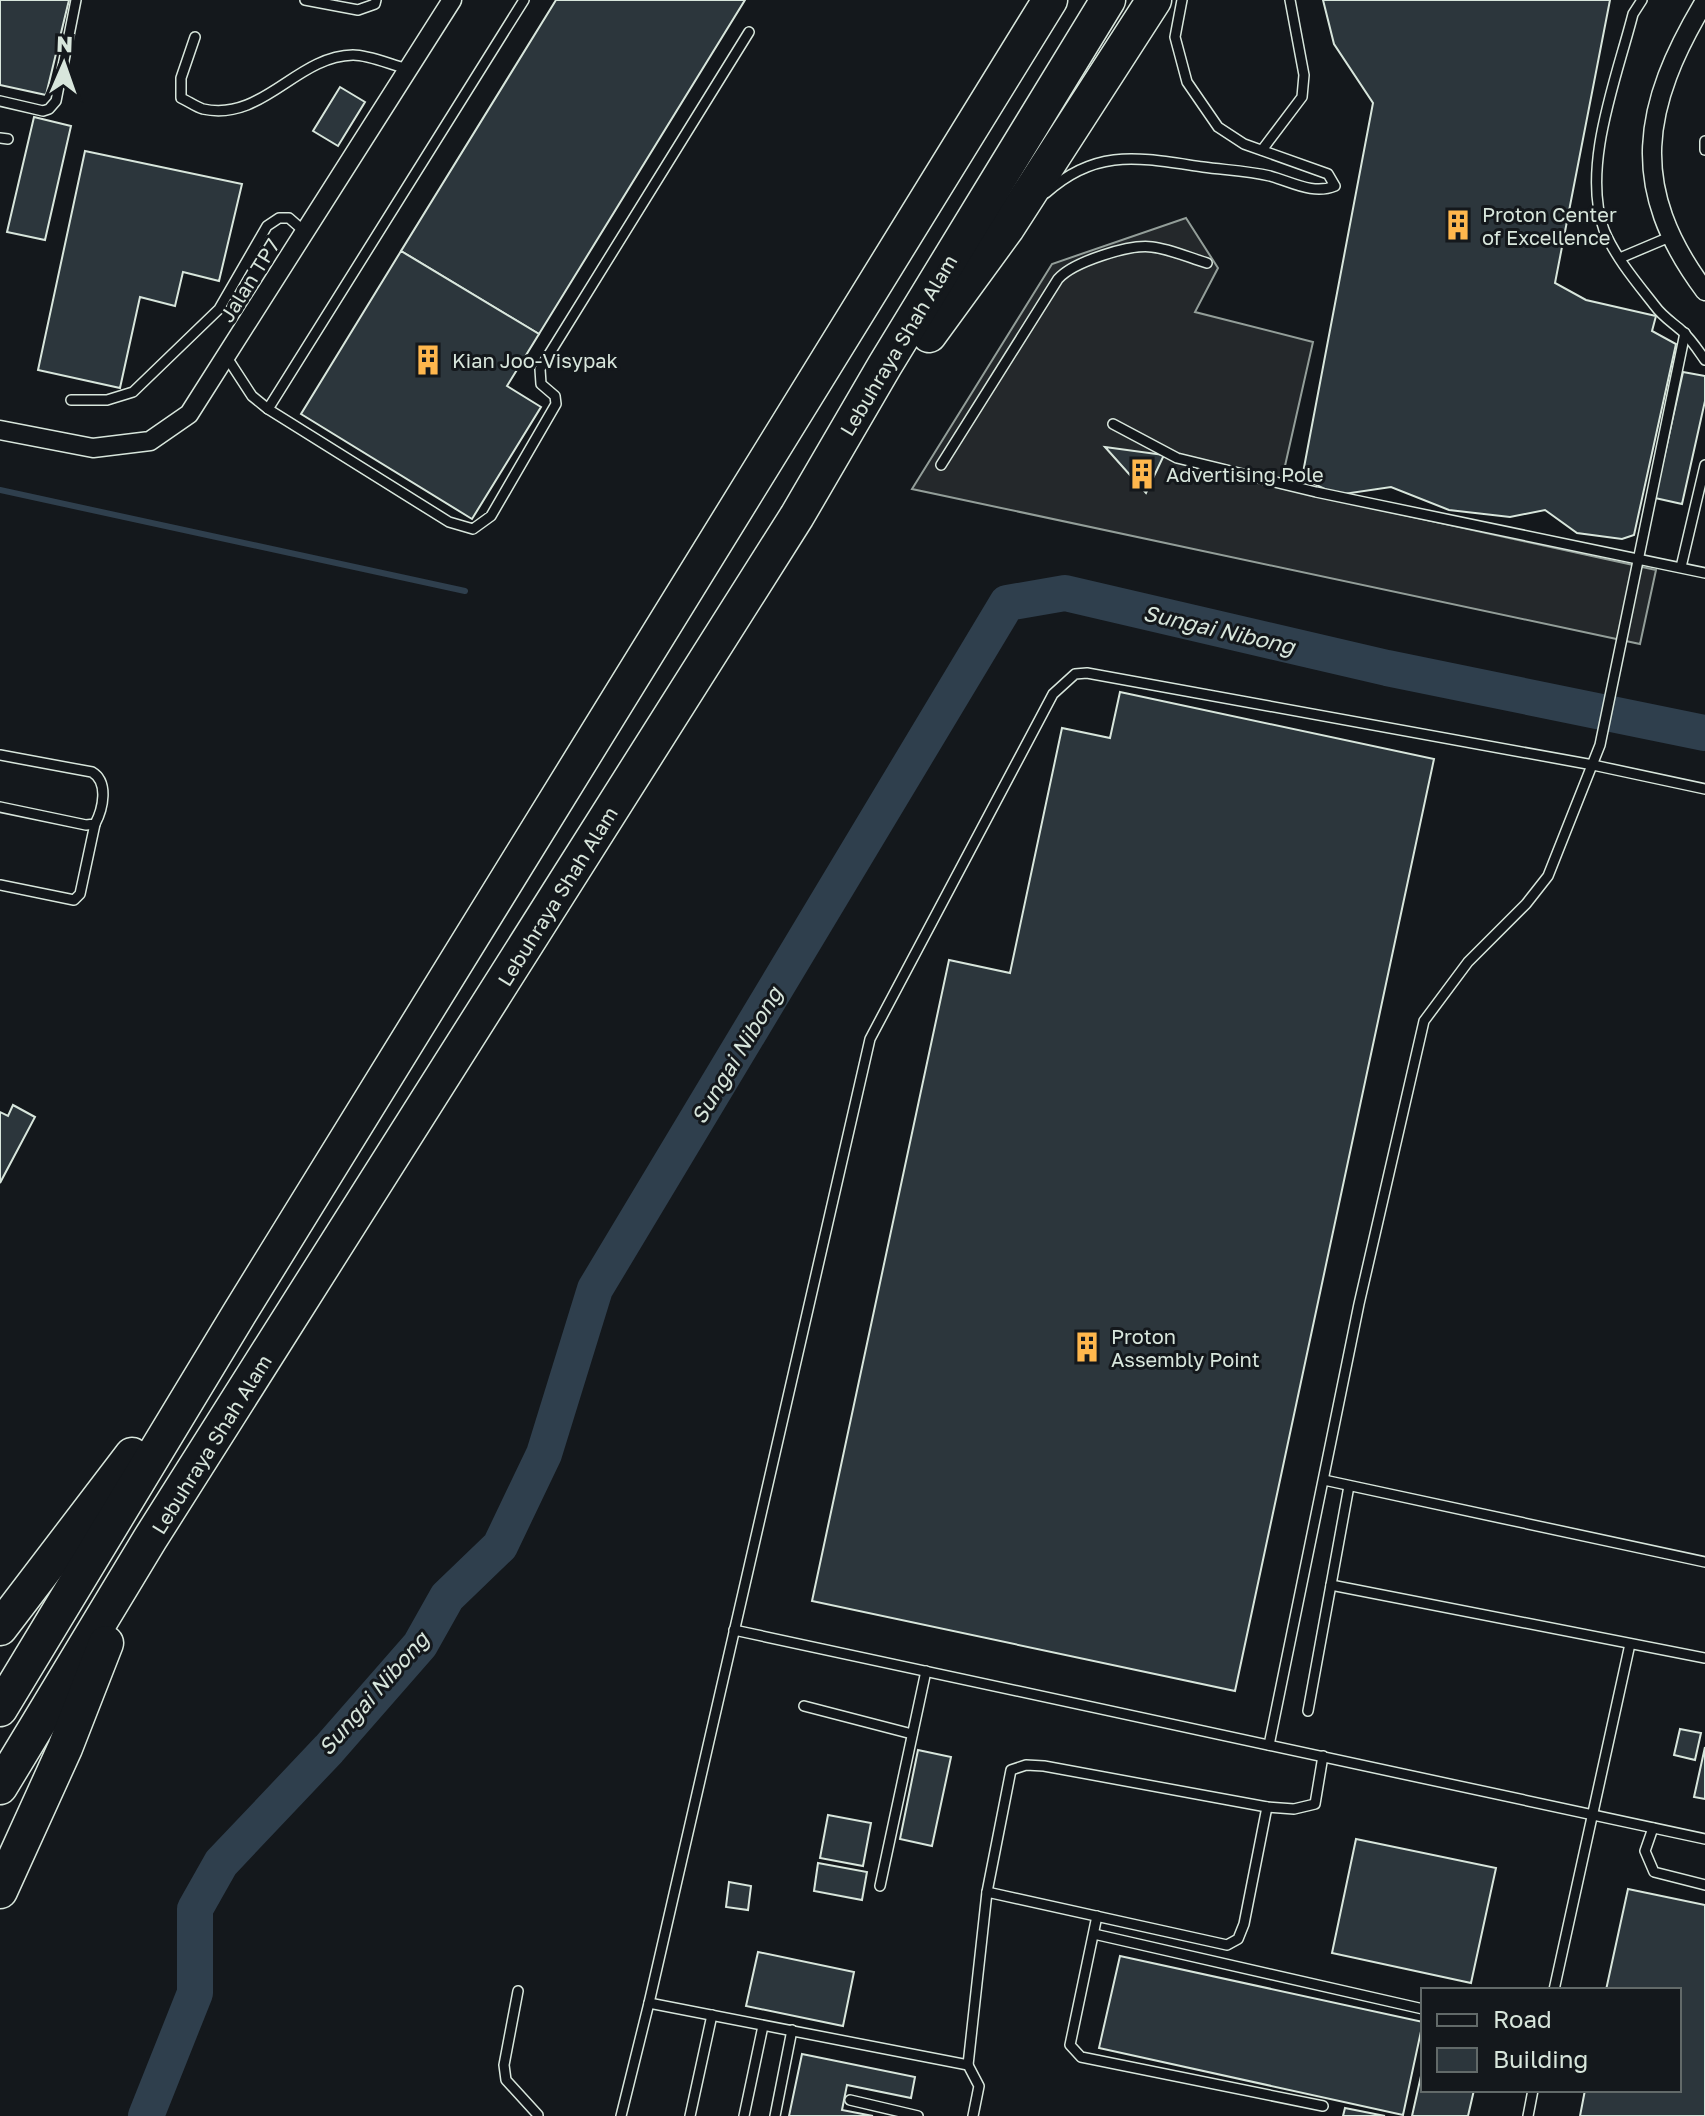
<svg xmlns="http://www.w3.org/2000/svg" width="1705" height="2116" font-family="'Golos Text',sans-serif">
	<rect width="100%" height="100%" fill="#14181c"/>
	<!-- parking -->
	<polygon fill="#24282b" stroke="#939e99" stroke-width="2" points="1186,218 1218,268 1195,312 1313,342 1280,488 1656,570 1640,644 912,489 1052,264"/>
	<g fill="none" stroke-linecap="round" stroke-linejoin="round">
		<!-- stream -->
		<polyline stroke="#2f3f4d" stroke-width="6" points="0,490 465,591"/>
		<!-- river -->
		<polyline stroke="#2f3f4d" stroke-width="36" points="146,2116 195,1993 195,1909 221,1863 329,1749 420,1645 447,1597 500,1546 544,1454 595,1289 1007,603 1065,593 1387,668 1705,733"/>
	</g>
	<!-- building -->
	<g fill="#2c363c" stroke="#d8e6dc" stroke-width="2">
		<polygon points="0,0 69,0 46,95 0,85"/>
		<polygon points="556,0 745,0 539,334 401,251"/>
		<polygon points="1323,0 1610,0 1555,283 1586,300 1656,316 1652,331 1676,344 1634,535 1622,539 1577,533 1545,510 1510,517 1449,510 1391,487 1337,495 1302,478 1373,103 1334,44"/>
		<polygon points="340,87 365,102 338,146 313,131"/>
		<polygon points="34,117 71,126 45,240 7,232"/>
		<polygon points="85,151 242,184 219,281 183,272 175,306 140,297 120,388 38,370"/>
		<polygon points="401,251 539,334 507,386 541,407 472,519 301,414"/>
		<polygon points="1683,372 1705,376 1705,401 1682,504 1655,498"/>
		<polygon points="1105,447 1164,455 1146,493"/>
		<polygon points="1120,692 1434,759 1235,1691 812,1601 949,960 1010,973 1062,728 1110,738"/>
		<polygon points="13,1105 35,1117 0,1183 0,1112 8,1116"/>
		<polygon points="1680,1729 1701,1733 1695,1760 1674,1755"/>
		<polygon points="1705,1747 1705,1799 1694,1797"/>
		<polygon points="918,1750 951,1757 932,1846 900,1839"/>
		<polygon points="828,1815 871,1823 863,1866 820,1858"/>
		<polygon points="1356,1839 1496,1868 1471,1983 1332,1953"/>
		<polygon points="818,1863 867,1872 862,1900 814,1891"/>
		<polygon points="729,1882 751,1886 748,1910 726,1907"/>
		<polygon points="1628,1889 1705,1905 1705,2116 1580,2116 1585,2090 1679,2090 1679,1990 1606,1990"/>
		<polygon points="758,1952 854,1972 843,2026 746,2006"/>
		<polygon points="1120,1956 1423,2022 1403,2115 1099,2048"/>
		<polygon points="802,2054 915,2077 911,2098 847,2085 842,2110 873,2116 789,2116"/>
		<polygon points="1423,2067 1423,2090 1474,2090 1468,2116 1412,2116"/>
		<polygon points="1345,2108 1385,2116 1343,2116"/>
	</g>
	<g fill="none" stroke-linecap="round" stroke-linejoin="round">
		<!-- service casing -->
		<g stroke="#d8e6dc" stroke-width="12">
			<g id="service">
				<polyline points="305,0 358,10 375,4 376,0"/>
				<path d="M1642,0L1633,14C1617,77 1581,167 1604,230C1615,257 1637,283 1655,306C1662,316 1673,323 1682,331C1691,339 1698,350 1705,360"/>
				<path d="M195,37L181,78V98C188,101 196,107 203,109C263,122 296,56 353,55C370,55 391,65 408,69"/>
				<polyline points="0,101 43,111 49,109 56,101 76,0"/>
				<polyline points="0,138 8,139"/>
				<polyline points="1705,141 1705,150"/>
				<polyline points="1262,150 1302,97 1304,75 1290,0"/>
				<path d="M1046,193C1097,147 1140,158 1203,167C1225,170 1248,171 1270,176C1292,182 1313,195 1335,186L1328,174L1244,144L1218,127L1187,82L1175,37L1182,0"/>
				<polyline points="1620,258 1672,236"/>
				<polyline points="226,356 252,396 268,409 449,522 473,529 491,516 556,404 555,396 541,384 540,369 749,32"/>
				<polyline points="71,400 107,400 133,392 219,309 267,226 279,218 289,218 305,232"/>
				<polyline points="268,409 524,0"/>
				<polyline points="1113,424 1177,458 1316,492 1705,573"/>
				<path d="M941,465L1058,279C1073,262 1129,244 1152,247C1170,249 1190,258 1207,263"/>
				<polyline points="1681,567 1705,465"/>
				<path d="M0,755L92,772C109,782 103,809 95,824L86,825L0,807"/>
				<polyline points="0,885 74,900 80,894 95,824"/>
				<polyline points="1324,1480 1705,1562"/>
				<polyline points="1331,1585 1705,1658"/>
				<polyline points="734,1630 1705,1839"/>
				<polyline points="804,1706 912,1734"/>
				<polyline points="1308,1711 1349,1486"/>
				<polyline points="1269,1745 1359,1304 1424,1021 1468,962 1526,904 1548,876 1600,745 1685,333"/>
				<polyline points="1653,1828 1645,1851 1654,1872 1705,1885"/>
				<polyline points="880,1886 926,1671"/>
				<polyline points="987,1892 1227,1945 1238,1939 1244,1924 1267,1807"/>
				<polyline points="1097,1916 1070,2045 1081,2057 1323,2106"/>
				<polyline points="1094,1934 1423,2009"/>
				<polyline points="1554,1990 1630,1644"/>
				<polyline points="518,1991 504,2065 506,2080 538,2115"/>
				<polyline points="649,2003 968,2065 979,2086 973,2116"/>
				<polyline points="968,2065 987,1892 1011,1770 1026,1765 1044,1766 1267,1807 1294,1809 1315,1804 1323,1756"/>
				<polyline points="850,2100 918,2116"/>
				<polyline points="621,2116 649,2003 870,1039 1053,694 1075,674 1087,673 1593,765 1705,789"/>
				<polyline points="690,2116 712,2015"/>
				<polyline points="744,2116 763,2026"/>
				<polyline points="775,2116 792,2030"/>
				<polyline points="1528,2116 1533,2090"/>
			</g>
		</g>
		<!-- minor casing -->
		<g stroke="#d8e6dc" stroke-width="21">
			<g id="minor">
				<path d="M1705,1C1642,106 1627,187 1705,291"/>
				<polyline points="0,430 93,448 150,441 189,414 452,0"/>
			</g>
		</g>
		<!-- motorway casing -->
		<g stroke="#d8e6dc" stroke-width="37">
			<g id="motorway">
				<polyline points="929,335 1007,228 1154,0"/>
				<polyline points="0,1628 132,1455"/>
				<polyline points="0,1709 239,1314 1050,0"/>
				<polyline points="0,1787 150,1539 797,516 885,365 1108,0"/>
				<polyline points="0,1891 65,1748 106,1643"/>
			</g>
		</g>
		<!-- service -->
		<use href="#service" stroke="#14181c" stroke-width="9"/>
		<!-- minor -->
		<use href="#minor" stroke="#14181c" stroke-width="18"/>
		<!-- motorway -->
		<use href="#motorway" stroke="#14181c" stroke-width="34"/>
	</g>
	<!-- icons -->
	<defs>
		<g id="building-bare" transform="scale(2.4)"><path d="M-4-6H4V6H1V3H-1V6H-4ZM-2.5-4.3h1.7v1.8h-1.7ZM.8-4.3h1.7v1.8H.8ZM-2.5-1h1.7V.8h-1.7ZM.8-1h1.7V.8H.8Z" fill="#ffb74d" stroke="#14181c" stroke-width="2.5" paint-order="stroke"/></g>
	</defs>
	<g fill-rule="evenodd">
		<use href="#building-bare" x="1458" y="225"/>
		<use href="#building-bare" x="428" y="360"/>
		<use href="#building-bare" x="1142" y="474"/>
		<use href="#building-bare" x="1087" y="1347"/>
	</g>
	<g text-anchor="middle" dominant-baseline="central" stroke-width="6" stroke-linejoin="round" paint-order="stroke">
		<!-- poi labels -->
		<g font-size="20" fill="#d8e6dc" stroke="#14181c" text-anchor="start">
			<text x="1482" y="214">Proton Center<tspan x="1482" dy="23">of Excellence</tspan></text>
			<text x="452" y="360">Kian Joo-Visypak</text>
			<text x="1166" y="474">Advertising Pole</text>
			<text x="1111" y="1336">Proton<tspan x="1111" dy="23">Assembly Point</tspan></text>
		</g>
		<!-- street labels -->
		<g font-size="20" fill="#d8e6dc" stroke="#14181c">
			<text transform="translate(249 280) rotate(-58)">Jalan TP7</text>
			<text transform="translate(898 345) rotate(-59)">Lebuhraya Shah Alam</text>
			<text transform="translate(557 896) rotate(-58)">Lebuhraya Shah Alam</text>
			<text transform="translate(211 1444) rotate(-58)">Lebuhraya Shah Alam</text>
		</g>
		<!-- water labels -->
		<g font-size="22" font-style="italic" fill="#d8e6dc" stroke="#14181c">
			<text transform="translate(1219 629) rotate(13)">Sungai Nibong</text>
			<text transform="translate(736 1055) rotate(-59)">Sungai Nibong</text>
			<text transform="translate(373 1693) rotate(-49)">Sungai Nibong</text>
		</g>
	</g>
	<!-- legend -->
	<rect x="1421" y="1988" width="260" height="104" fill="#14181c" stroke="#626a69" stroke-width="2"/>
	<rect x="1437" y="2014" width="40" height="12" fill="#14181c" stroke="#626a69" stroke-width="2"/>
	<text x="1493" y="2028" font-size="24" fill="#d8e6dc">Road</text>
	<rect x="1437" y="2048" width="40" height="24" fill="#2c363c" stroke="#626a69" stroke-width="2"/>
	<text x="1493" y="2068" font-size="24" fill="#d8e6dc">Building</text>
	<!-- north arrow -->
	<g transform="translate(64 64) rotate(2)" stroke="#14181c" stroke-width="6" paint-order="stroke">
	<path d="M0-6L14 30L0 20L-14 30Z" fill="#d8e6dc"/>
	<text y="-12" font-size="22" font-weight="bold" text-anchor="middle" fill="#d8e6dc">N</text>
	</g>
</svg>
